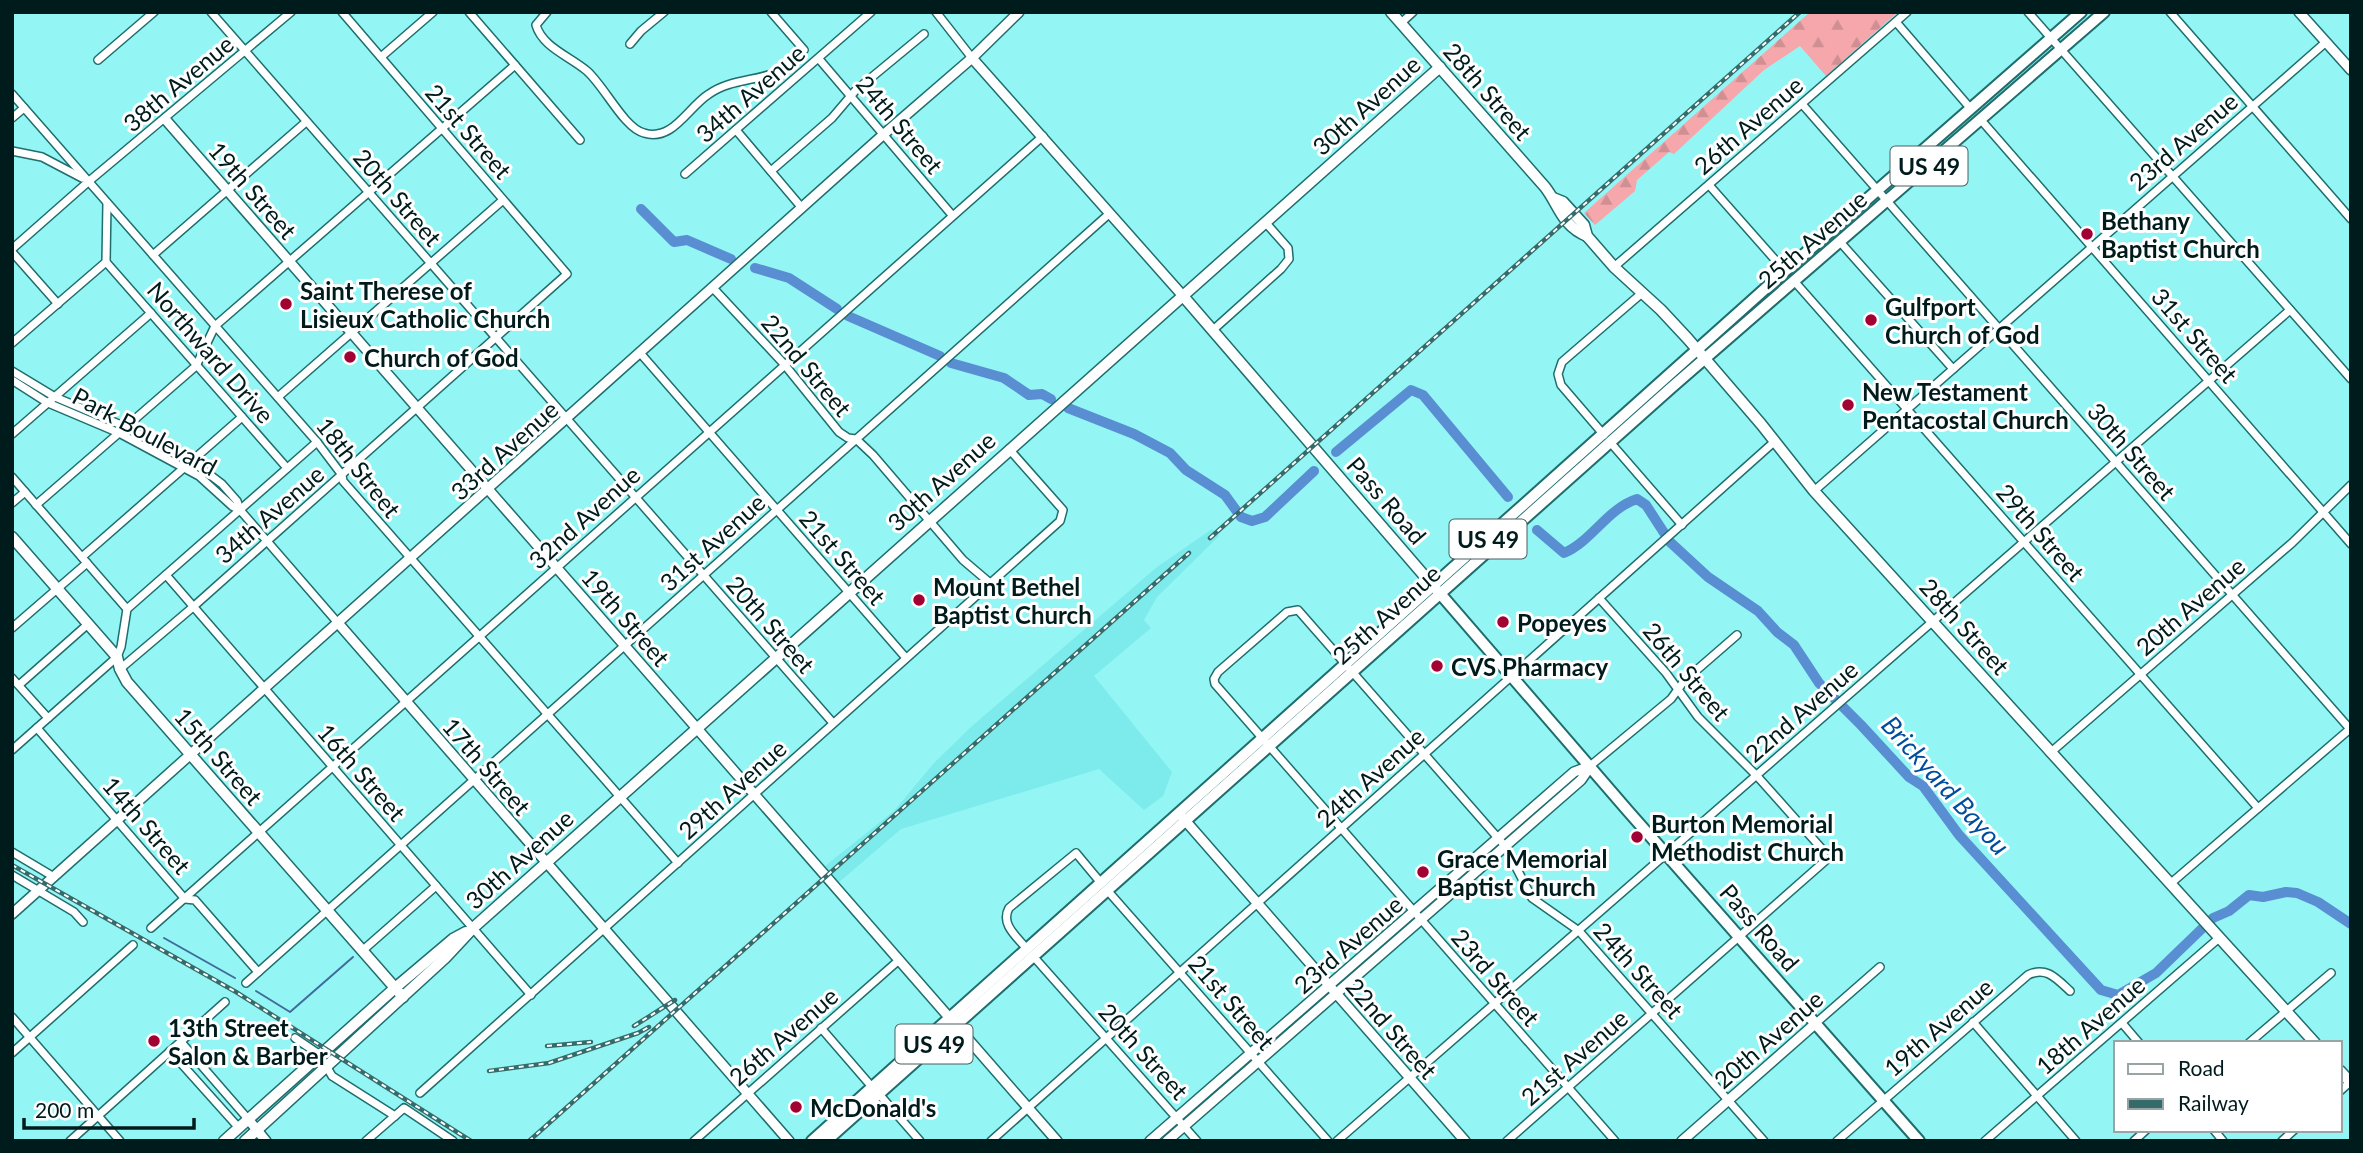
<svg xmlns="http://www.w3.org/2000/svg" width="2363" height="1153" font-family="Lato,sans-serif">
	<defs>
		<pattern id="forest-firs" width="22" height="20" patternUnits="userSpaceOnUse" patternTransform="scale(1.75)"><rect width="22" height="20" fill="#f5a7ac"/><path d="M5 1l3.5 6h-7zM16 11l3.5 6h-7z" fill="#d08f93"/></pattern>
	</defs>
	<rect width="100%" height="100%" fill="#94f5f5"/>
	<!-- built -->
	<polygon fill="#7debeb" points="1212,529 1219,536 1157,597 1144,620 1151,628 1094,676 1172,772 1163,796 1144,810 1099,769 901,829 838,883 825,866 894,811 933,764 972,726 1157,567"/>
	<!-- forest -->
	<polygon fill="url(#forest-firs)" points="1810,12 1898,12 1826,76 1800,46 1764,70 1674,154 1669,152 1637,180 1635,191 1595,225 1584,213"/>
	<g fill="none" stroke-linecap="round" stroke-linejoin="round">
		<!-- stream -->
		<g stroke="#3f6c9b" stroke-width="2">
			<polyline points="164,938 235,978"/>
			<polyline points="256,991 290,1012 353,957"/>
		</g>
		<!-- river -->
		<g stroke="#5a8ed2" stroke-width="10">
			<polyline points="641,209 674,242 687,240 731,259"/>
			<polyline points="755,268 789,278 837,309"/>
			<polyline points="848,316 940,356"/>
			<polyline points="951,363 1004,378 1029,395 1042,394 1051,399"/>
			<polyline points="1068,408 1134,434 1170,453 1186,470 1225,495 1241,517 1252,521 1265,517 1314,471"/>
			<polyline points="1336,452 1411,390 1423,395 1508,497"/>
			<path d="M1537,530L1564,553C1592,541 1608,508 1637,499L1646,505L1670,542L1708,577L1758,611L1777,632L1794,645L1819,683L1861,725L1909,777L1923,786L1959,835L2101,990L2118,995L2156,973L2213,918L2229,911L2249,895L2263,897L2286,892L2297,893L2318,902L2351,924"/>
		</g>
		<!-- minor casing -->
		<g stroke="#1f6d6d" stroke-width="10">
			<g id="minor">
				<polyline points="211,12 833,723"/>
				<polyline points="469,12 580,140"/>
				<path d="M547,12L536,25C542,47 571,57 587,71C605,87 624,128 644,133C673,142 688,107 709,94C729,80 753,81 775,73C786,69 795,57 804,50L771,12"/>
				<polyline points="936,12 972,58"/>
				<polyline points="2028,12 2351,379"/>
				<polyline points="2170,12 2351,219"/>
				<polyline points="1896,22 1971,109"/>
				<polyline points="1401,23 1413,12"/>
				<polyline points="630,44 641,31 664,12"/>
				<polyline points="381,57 433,12"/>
				<polyline points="819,59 952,215"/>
				<polyline points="98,60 154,12"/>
				<polyline points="12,94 317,442 342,475 343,481 678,863"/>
				<polyline points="1802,104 2350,729"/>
				<polyline points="12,118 24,108"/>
				<polyline points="1981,120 2351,544"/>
				<polyline points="736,130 802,208"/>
				<polyline points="12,151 42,157 82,178"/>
				<polyline points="771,171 832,118 855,91 924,34"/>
				<polyline points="685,174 871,12"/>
				<polyline points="1709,185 1785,271"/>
				<polyline points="1841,243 1953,369"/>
				<polyline points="12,249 88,182 291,12"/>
				<polyline points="12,252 58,304"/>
				<polyline points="153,255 306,122"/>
				<polyline points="106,262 287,468"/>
				<polyline points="1614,267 1907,12"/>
				<polyline points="1795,282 2258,808"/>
				<polyline points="713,288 784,364 839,432 848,438 856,439 873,455 963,560 990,583"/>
				<polyline points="1213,330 1281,269 1289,259 1288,248 1265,222"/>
				<polyline points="12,343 106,262 107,203"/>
				<polyline points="641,354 906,658"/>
				<polyline points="12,371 55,397 126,427 201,468 222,484 237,501 240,510 338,623"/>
				<polyline points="12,380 48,403 119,433 199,476 232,506 240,510"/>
				<polyline points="278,397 503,200"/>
				<polyline points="12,434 151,313"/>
				<polyline points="1604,435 1561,385 1558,374 1562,362 1642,293"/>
				<polyline points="1610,442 1682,525"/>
				<polyline points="12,477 127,609"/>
				<polyline points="1814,491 2326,42"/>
				<polyline points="12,503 25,492"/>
				<polyline points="36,505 196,366 215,326 515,65"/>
				<polyline points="82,557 242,417"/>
				<polyline points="166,575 531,995"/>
				<polyline points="12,628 87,563"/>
				<polyline points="120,669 193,607 567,274 342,12"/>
				<polyline points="12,678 48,718"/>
				<polyline points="19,685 88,624"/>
				<polyline points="37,728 185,899 195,900 258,972"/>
				<polyline points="12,750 117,657 121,647 127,609 317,442"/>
				<polyline points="2050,753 2292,543 2351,485"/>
				<polyline points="1590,766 1671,699 1684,681 1737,635"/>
				<polyline points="12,852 54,877"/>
				<polyline points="12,875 74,912 83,922"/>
				<polyline points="2170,884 2351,728"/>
				<polyline points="1107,890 1328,1141"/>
				<polyline points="151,928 1043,136"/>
				<path d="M1027,949C1017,937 1000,924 1009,908L1076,853L1101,883"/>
				<polyline points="362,951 436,886"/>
				<polyline points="1033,956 1197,1141"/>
				<polyline points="246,983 1110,213"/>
				<polyline points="12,1017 120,1141"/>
				<polyline points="1973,1022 2076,1141"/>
				<polyline points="1816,1023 1880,967"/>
				<polyline points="2122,1023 2139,1043"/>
				<polyline points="821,1028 872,1087"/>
				<polyline points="295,1038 320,1055 332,1076 395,1116"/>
				<polyline points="181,1042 248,1119"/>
				<polyline points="2249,1043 2331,973"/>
				<polyline points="170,1051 239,1128"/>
				<polyline points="12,1053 133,945"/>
				<polyline points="2340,1091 2350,1082"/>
				<polyline points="420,1093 1060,521 1063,510 1009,449"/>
				<polyline points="879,1094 920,1141"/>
				<polyline points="2214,1130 2223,1141"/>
				<polyline points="70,1141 225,1002"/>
				<polyline points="366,1141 404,1108 453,1141"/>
				<polyline points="694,1141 899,960"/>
				<polyline points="991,1141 1774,442"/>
				<polyline points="1337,1141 2290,310"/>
				<polyline points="1507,1141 1825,861 1822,849 1757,776 1698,717 1666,673 1599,598"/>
				<polyline points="1615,1141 1215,684 1214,679 1218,672 1287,612 1298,610 1505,846 1532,898 1579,931 1764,1141"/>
				<path d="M1837,1141L2028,975C2046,966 2056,978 2070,991"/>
				<polyline points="1985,1141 2219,938"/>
				<polyline points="2134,1141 2146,1130"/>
				<polyline points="2282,1141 2294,1130"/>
			</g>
		</g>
		<!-- tertiary casing -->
		<g stroke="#1f6d6d" stroke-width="12">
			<g id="tertiary">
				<polyline points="2299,12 2351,70"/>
				<polyline points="972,58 1183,296"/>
				<polyline points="165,119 1057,1141"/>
				<polyline points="338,623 789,1141"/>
				<polyline points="1183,818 1465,1141"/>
				<polyline points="12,914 884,134 972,58 1019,12"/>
				<polyline points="248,1119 266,1141"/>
				<polyline points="1150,1141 1574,772 1590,766"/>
				<polyline points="1167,1141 1581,780 1590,767"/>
				<polyline points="1682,1141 1816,1023"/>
			</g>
		</g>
		<!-- secondary casing -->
		<g stroke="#1f6d6d" stroke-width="13">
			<g id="secondary">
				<path d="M1391,12L1545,187C1559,205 1562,226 1587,236"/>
				<polyline points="1553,198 1563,202 1584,225 1587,236 1614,267 1661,310 1688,339 1761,424 1814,491 2315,1043"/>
				<polyline points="1183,296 1434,587"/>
				<polyline points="12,537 117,657 120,669 127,682 403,997"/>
				<polyline points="2340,1071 2351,1083"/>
				<polyline points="224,1141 395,988 453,939 466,932"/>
				<polyline points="245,1141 445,958 473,928 1440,67"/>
			</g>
		</g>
		<!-- primary casing -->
		<g stroke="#1f6d6d" stroke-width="14">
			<g id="primary">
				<polyline points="1437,590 1628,811 1919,1141"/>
				<polyline points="812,1141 1785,271 2081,12"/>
				<polyline points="826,1141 1672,387 2104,12"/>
			</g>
		</g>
		<!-- minor -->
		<use href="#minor" stroke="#fff" stroke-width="7"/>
		<!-- tertiary -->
		<use href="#tertiary" stroke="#fff" stroke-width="9"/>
		<!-- secondary -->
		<use href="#secondary" stroke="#fff" stroke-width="10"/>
		<!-- primary -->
		<use href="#primary" stroke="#fff" stroke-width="10"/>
		<!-- rail casing -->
		<g stroke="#366b6b" stroke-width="4.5">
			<g id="rail">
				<polyline points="1210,538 1800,12"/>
				<polyline points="12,865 236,992 471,1141"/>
				<polyline points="634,1026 675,1000"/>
				<polyline points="547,1046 591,1042"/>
				<polyline points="489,1071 549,1063 638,1033 649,1027"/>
				<polyline points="529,1141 1189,553"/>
			</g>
		</g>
		<!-- rail -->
		<use href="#rail" stroke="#fff" stroke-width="2" stroke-dasharray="5" stroke-linecap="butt"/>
	</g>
	<!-- markers -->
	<g fill="#a20233" stroke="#fff" stroke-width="2.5">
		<circle cx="2087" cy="234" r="7"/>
		<circle cx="286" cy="304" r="7"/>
		<circle cx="1871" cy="320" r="7"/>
		<circle cx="350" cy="357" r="7"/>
		<circle cx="1848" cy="405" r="7"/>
		<circle cx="919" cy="600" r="7"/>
		<circle cx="1503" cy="622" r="7"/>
		<circle cx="1437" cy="666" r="7"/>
		<circle cx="1637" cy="837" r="7"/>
		<circle cx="1423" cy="872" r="7"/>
		<circle cx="154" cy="1041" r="7"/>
		<circle cx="796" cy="1107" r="7"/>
	</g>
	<g text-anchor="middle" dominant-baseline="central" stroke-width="6" stroke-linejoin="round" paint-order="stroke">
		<!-- shield labels -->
		<g fill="#fff" stroke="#4c5f60" stroke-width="2">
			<rect x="1890.5" y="146.5" width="77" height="39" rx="5"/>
			<rect x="1449.5" y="519.5" width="77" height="39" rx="5"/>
			<rect x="895.5" y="1024.5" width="77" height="39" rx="5"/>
		</g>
		<g font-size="23" font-weight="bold" fill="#001b1c">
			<text x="1929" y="166">US 49</text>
			<text x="1488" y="539">US 49</text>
			<text x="934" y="1044">US 49</text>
		</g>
		<!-- street labels -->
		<g font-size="24" fill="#001b1c" stroke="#fff">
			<text transform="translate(178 83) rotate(-40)">38th Avenue</text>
			<text transform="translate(1488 91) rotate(49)">28th Street</text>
			<text transform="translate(750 93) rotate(-41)">34th Avenue</text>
			<text transform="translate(1366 105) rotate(-42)">30th Avenue</text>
			<text transform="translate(900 124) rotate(50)">24th Street</text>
			<text transform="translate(1748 125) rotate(-41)">26th Avenue</text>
			<text transform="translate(469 131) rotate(49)">21st Street</text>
			<text transform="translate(2183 141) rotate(-41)">23rd Avenue</text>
			<text transform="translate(253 190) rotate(49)">19th Street</text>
			<text transform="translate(398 197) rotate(49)">20th Street</text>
			<text transform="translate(1812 239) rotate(-41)">25th Avenue</text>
			<text transform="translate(2195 335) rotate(49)">31st Street</text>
			<text transform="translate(211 352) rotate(49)">Northward Drive</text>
			<text transform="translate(807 365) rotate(50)">22nd Street</text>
			<text transform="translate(145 431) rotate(28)">Park Boulevard</text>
			<text transform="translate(504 450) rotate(-42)">33rd Avenue</text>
			<text transform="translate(2132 451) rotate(49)">30th Street</text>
			<text transform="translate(359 467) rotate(52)">18th Street</text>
			<text transform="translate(941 481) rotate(-42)">30th Avenue</text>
			<text transform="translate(1387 500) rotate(49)">Pass Road</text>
			<text transform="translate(269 514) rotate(-41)">34th Avenue</text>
			<text transform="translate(584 517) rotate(-42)">32nd Avenue</text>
			<text transform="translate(2041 532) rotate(49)">29th Street</text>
			<text transform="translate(712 542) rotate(-42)">31st Avenue</text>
			<text transform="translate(843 557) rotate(49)">21st Street</text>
			<text transform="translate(2190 606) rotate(-41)">20th Avenue</text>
			<text transform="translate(1386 614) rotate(-42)">25th Avenue</text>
			<text transform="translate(626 617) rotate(49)">19th Street</text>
			<text transform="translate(771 624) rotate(49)">20th Street</text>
			<text transform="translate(1965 626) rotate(48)">28th Street</text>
			<text transform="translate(1687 671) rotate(50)">26th Street</text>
			<text transform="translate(1801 711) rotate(-41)">22nd Avenue</text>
			<text transform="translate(219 756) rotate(49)">15th Street</text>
			<text transform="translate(487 766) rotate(49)">17th Street</text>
			<text transform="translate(362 772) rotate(49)">16th Street</text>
			<text transform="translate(1370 777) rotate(-42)">24th Avenue</text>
			<text transform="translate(732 789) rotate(-42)">29th Avenue</text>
			<text transform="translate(147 825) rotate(49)">14th Street</text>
			<text transform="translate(519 859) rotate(-42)">30th Avenue</text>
			<text transform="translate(1760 927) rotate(49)">Pass Road</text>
			<text transform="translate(1348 944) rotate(-41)">23rd Avenue</text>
			<text transform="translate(1639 970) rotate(48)">24th Street</text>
			<text transform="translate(1496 977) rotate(49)">23rd Street</text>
			<text transform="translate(1232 1002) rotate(49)">21st Street</text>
			<text transform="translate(2090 1025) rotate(-41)">18th Avenue</text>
			<text transform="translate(1938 1027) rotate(-41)">19th Avenue</text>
			<text transform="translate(1392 1028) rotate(49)">22nd Street</text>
			<text transform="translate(783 1036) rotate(-41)">26th Avenue</text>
			<text transform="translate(1768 1039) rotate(-41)">20th Avenue</text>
			<text transform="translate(1144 1051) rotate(48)">20th Street</text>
			<text transform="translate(1574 1057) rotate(-41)">21st Avenue</text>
		</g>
		<!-- poi labels -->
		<g font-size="24" font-weight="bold" fill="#001b1c" stroke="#fff" text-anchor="start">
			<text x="2101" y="220">Bethany<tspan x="2101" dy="28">Baptist Church</tspan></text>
			<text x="300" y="290">Saint Therese of<tspan x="300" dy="28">Lisieux Catholic Church</tspan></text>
			<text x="1885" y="306">Gulfport<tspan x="1885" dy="28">Church of God</tspan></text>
			<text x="364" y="357">Church of God</text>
			<text x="1862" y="391">New Testament<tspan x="1862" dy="28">Pentacostal Church</tspan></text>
			<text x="933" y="586">Mount Bethel<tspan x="933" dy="28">Baptist Church</tspan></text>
			<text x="1517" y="622">Popeyes</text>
			<text x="1451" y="666">CVS Pharmacy</text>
			<text x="1651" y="823">Burton Memorial<tspan x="1651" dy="28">Methodist Church</tspan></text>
			<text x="1437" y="858">Grace Memorial<tspan x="1437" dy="28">Baptist Church</tspan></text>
			<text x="168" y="1027">13th Street<tspan x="168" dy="28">Salon &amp; Barber</tspan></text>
			<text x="810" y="1107">McDonald's</text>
		</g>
		<!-- water labels -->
		<g font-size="26" font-style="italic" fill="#004d9d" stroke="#fff">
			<text transform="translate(1946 785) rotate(48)">Brickyard Bayou</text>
		</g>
	</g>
	<!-- border -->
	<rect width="2363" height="1153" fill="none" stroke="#001b1c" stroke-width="28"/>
	<!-- legend -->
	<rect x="2114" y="1041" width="228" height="91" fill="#ffffff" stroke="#99a4a4" stroke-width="2"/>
	<rect x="2128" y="1064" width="35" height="10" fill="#ffffff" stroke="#99a4a4" stroke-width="2"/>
	<text x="2178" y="1076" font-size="21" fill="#001b1c">Road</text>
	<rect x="2128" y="1099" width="35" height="10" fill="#366b6b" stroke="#99a4a4" stroke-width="2"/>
	<text x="2178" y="1111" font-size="21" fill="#001b1c">Railway</text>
	<!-- scale -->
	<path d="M24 1118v10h170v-10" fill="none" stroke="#001b1c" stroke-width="3.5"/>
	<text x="35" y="1118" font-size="21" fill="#001b1c" stroke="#ffffff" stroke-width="5" paint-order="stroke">200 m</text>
</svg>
